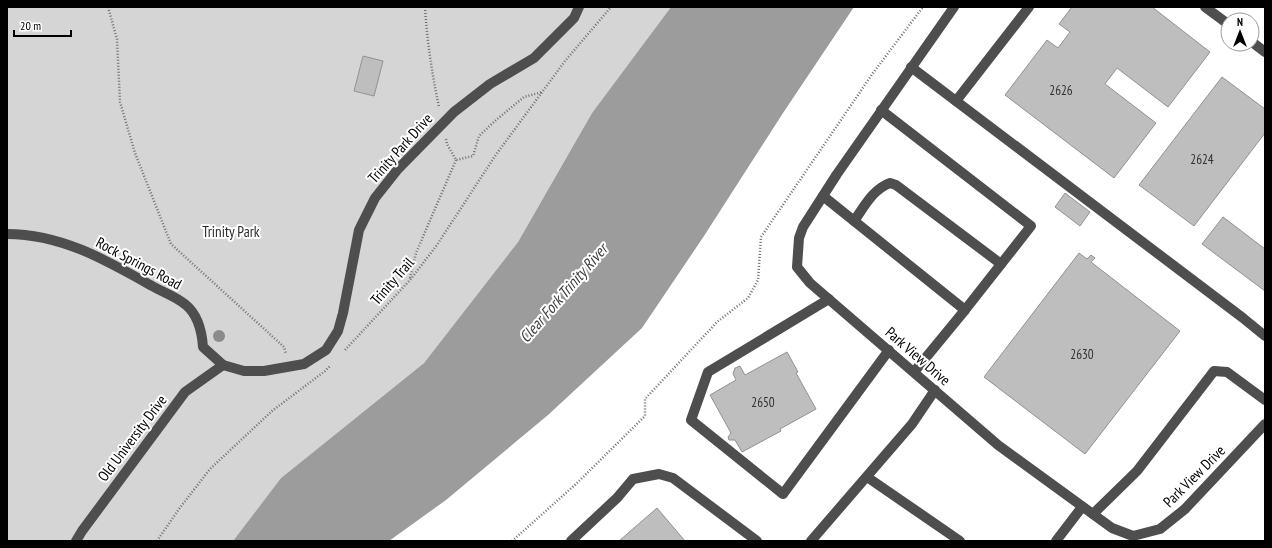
<svg xmlns="http://www.w3.org/2000/svg" width="1272" height="548" font-family="'PT Sans Narrow',sans-serif">
	<rect width="100%" height="100%" fill="#fff"/>
	<!-- green -->
	<polygon fill="#d5d5d5" points="7,7 671,7 592,113 518,242 424,363 281,478 233,541 7,541"/>
	<!-- water -->
	<polygon fill="#9c9c9c" points="671,7 854,7 783,113 704,236 642,328 548,415 446,500 389,541 233,541 281,478 424,363 518,242 592,113"/>
	<!-- building -->
	<g fill="#bebebe" stroke="#929292">
		<polygon points="1072,7 1152,7 1210,52 1168,107 1117,68 1105,84 1156,123 1114,178 1005,95 1047,40 1058,48 1070,32 1059,24"/>
		<polygon points="363,56 383,61 374,96 354,91"/>
		<polygon points="1222,77 1265,109 1265,133 1194,226 1139,185"/>
		<polygon points="1065,193 1090,212 1080,226 1055,207"/>
		<polygon points="1223,217 1265,249 1265,291 1202,244"/>
		<polygon points="1079,253 1087,259 1091,255 1095,258 1091,262 1180,331 1085,454 984,377"/>
		<polygon points="787,352 798,372 796,373 816,409 780,429 781,431 742,452 735,440 729,440 728,437 731,433 710,395 736,380 733,374 735,368 740,366 745,375"/>
		<polygon points="657,508 685,541 619,541"/>
	</g>
	<g fill="none" stroke-linecap="round" stroke-linejoin="round">
		<!-- path -->
		<g stroke="#707070" stroke-width="2.5" stroke-dasharray="1 2" stroke-linecap="butt">
			<polyline points="108,7 117,39 120,102 135,153 171,244 284,347 286,354"/>
			<path d="M425,7C427,41 432,74 439,107"/>
			<polyline points="446,139 447,144 456,160 473,156 479,136 496,120 524,97 542,92"/>
			<polyline points="410,278 416,253 456,160"/>
			<polyline points="345,350 410,280 437,245 495,156 565,61 611,7"/>
			<polyline points="157,541 179,509 210,469 272,411 325,371 330,366"/>
			<polyline points="512,541 577,483 645,416 645,399 717,322 748,298 758,280 761,237 873,73 923,7"/>
		</g>
		<!-- minor -->
		<g stroke="#4e4e4e" stroke-width="10">
			<polyline points="954,7 837,174 803,227 799,238 797,267 810,283 998,445 1112,528 1133,536 1160,529 1185,509 1265,424"/>
			<polyline points="1205,7 1228,24"/>
			<polyline points="1252,42 1265,52"/>
			<polyline points="911,67 1243,318 1265,336"/>
			<polyline points="956,101 1029,7"/>
			<polyline points="823,196 965,310 1031,226 881,110"/>
			<path d="M854,221C864,207 873,189 890,183L896,185L1001,264"/>
			<path d="M7,234C61,234 106,260 152,286C163,292 177,297 186,305C198,315 202,333 203,347L223,365L244,371H264L304,364L326,350L338,331L343,313L359,230L375,198L398,169L454,112L490,84L534,58L574,18L579,7"/>
			<polyline points="829,299 708,372 691,420 783,494 889,350"/>
			<polyline points="914,372 965,310"/>
			<polyline points="867,477 960,541"/>
			<polyline points="1093,514 1137,471 1214,371 1227,372 1265,400"/>
			<polyline points="76,541 82,531 185,392 223,365"/>
			<polyline points="571,541 617,498 633,479 659,474 673,478 757,541"/>
			<polyline points="811,541 912,424 935,390"/>
			<polyline points="1056,541 1082,507"/>
		</g>
	</g>
	<!-- trees -->
	<circle fill="#8b8b8b" cx="219" cy="336" r="6"/>
	<g text-anchor="middle" dominant-baseline="central" stroke-width="4" stroke-linejoin="round" paint-order="stroke">
		<!-- number labels -->
		<g font-size="13" fill="#303030">
			<text x="1061" y="90">2626</text>
			<text x="1202" y="159">2624</text>
			<text x="1082" y="354">2630</text>
			<text x="763" y="402">2650</text>
		</g>
		<!-- street labels -->
		<g font-size="15" fill="#000" stroke="#fff">
			<text transform="translate(400 148) rotate(-48)">Trinity Park Drive</text>
			<text transform="translate(139 263) rotate(28)">Rock Springs Road</text>
			<text transform="translate(392 281) rotate(-49)">Trinity Trail</text>
			<text transform="translate(918 356) rotate(41)">Park View Drive</text>
			<text transform="translate(132 438) rotate(-53)">Old University Drive</text>
			<text transform="translate(1194 476) rotate(-45)">Park View Drive</text>
		</g>
		<!-- park labels -->
		<g font-size="15" fill="#2c2c2c" stroke="#fff">
			<text x="231" y="231">Trinity Park</text>
		</g>
		<!-- water labels -->
		<g font-size="16" font-style="italic" fill="#3d3d3d" stroke="#fff">
			<text transform="translate(563 293) rotate(-49)">Clear Fork Trinity River</text>
		</g>
	</g>
	<!-- border -->
	<rect width="1272" height="548" fill="none" stroke="#000000" stroke-width="16"/>
	<!-- north arrow -->
	<g transform="translate(1240 32)"><circle r="19" fill="#ffffff" stroke="#999999"/>
	<path d="M0-3L7 15L0 10L-7 15Z" fill="#000000"/>
	<text y="-6" font-size="11" font-weight="bold" text-anchor="middle" fill="#000000">N</text>
	</g>
	<!-- scale -->
	<path d="M14 30v6h57v-6" fill="none" stroke="#000000" stroke-width="2"/>
	<text x="20" y="30" font-size="12" fill="#000000" stroke="#ffffff" stroke-width="3" paint-order="stroke">20 m</text>
</svg>
